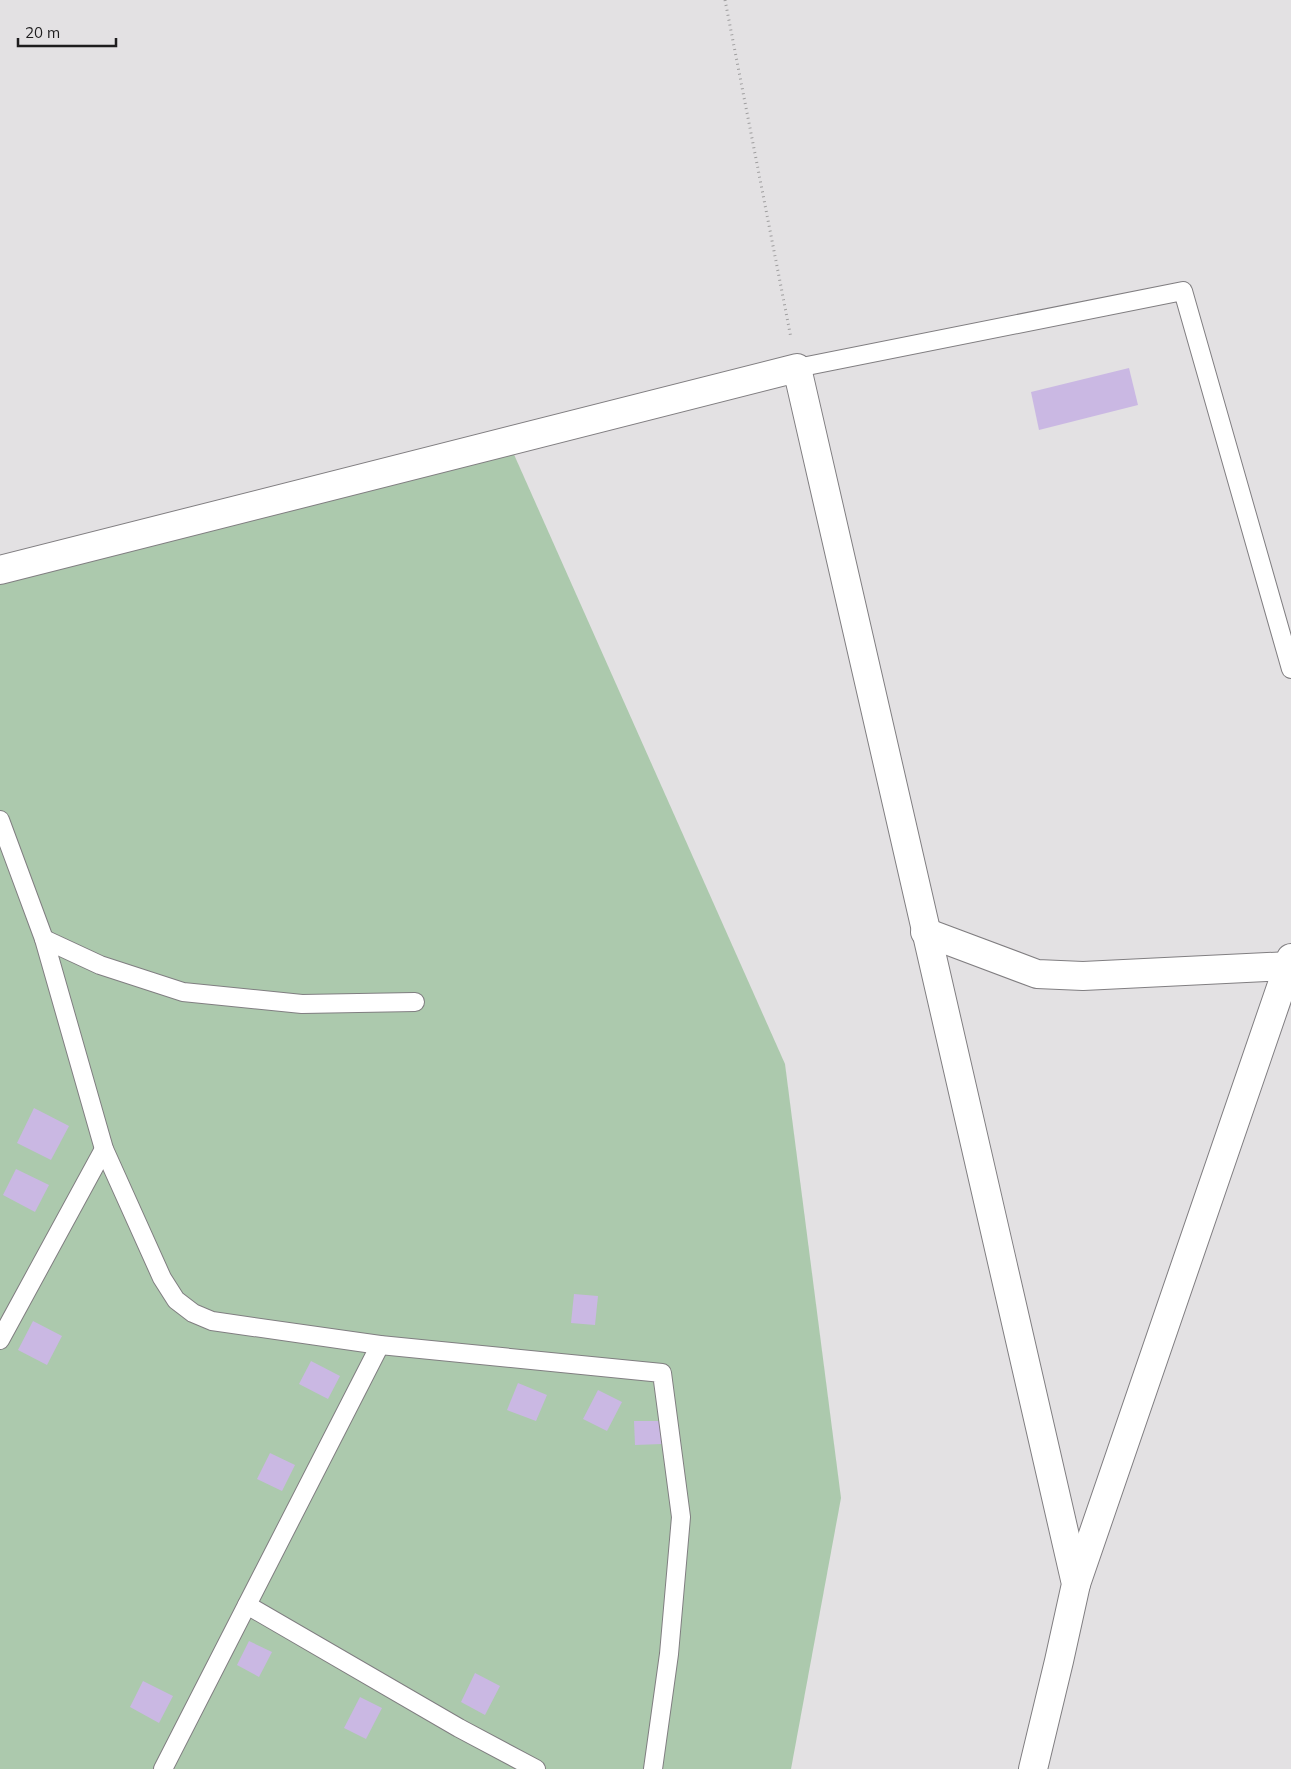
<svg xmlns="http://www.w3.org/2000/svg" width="1291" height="1769" font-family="Mulish,sans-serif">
	<rect width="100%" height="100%" fill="#e3e1e3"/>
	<!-- green -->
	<polygon fill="#acc9ad" points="508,441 785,1064 841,1498 791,1769 0,1769 0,570"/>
	<!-- building -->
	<g fill="#cab8e3">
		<polygon points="1129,368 1138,405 1039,430 1031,392"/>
		<polygon points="34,1108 69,1126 51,1160 17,1143"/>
		<polygon points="16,1169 49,1185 35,1212 3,1195"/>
		<polygon points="574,1294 598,1296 595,1325 571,1323"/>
		<polygon points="33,1321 62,1336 47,1365 18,1350"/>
		<polygon points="311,1361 340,1376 328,1399 299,1384"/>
		<polygon points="518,1383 547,1395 536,1421 507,1410"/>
		<polygon points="598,1390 622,1402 607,1431 583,1419"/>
		<polygon points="634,1421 661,1421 662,1444 635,1445"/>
		<polygon points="270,1453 295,1465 282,1491 257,1479"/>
		<polygon points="249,1641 272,1652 259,1677 237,1665"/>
		<polygon points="475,1673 500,1686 485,1715 461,1702"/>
		<polygon points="143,1681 173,1696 159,1723 130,1707"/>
		<polygon points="360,1697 382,1708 366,1739 344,1728"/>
	</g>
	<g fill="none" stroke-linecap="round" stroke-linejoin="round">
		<!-- lane casing -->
		<g stroke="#807e81" stroke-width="20">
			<g id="lane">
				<polyline points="797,368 1183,291 1291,669"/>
				<polyline points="0,820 44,939 104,1149 162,1278 176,1300 193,1313 212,1321 380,1345 662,1373 681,1517 669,1654 653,1769"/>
				<polyline points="44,939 100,965 183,992 302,1004 415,1002"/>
				<polyline points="0,1340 104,1149"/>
				<polyline points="247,1605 459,1728 536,1769"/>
				<polyline points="163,1769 380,1345"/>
			</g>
		</g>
		<!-- street casing -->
		<g stroke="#807e81" stroke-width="30">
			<g id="street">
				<polyline points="0,570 797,368 1076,1584 1059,1661 1033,1769"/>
				<polyline points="925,932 1037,974 1083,976 1289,966"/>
				<polyline points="1076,1584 1291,958"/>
			</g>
		</g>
		<!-- path -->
		<polyline stroke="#9f9e9f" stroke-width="3" stroke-dasharray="1 4" stroke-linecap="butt" points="725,0 791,338"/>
		<!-- lane -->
		<use href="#lane" stroke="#fff" stroke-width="18"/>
		<!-- street -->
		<use href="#street" stroke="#fff" stroke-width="28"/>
	</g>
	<!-- scale -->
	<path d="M18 38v8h98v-8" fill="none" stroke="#1e1d1e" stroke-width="2.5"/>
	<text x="25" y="38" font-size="15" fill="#1e1d1e" stroke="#e3e1e3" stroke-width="4" paint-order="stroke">20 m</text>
</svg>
